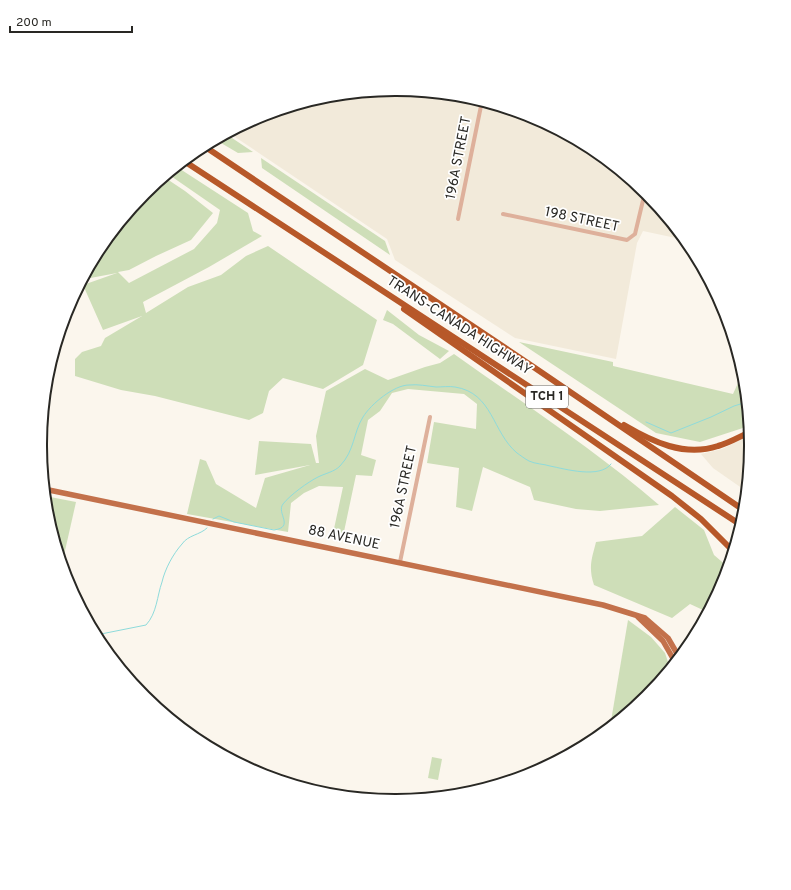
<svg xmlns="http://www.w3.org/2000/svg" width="791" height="890" font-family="Overpass,sans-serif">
	<rect width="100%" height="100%" fill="#fbf6ed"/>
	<!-- built -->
	<g fill="#f2eada">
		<polygon points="396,90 465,96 532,117 593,150 647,194 685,240 643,231 637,243 616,359 515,338 395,260 387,239 229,133 260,116 326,96"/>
		<polygon points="747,437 748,441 750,440 751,445 746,491 713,468 701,454 722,449"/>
	</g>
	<!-- green -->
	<g fill="#cedeb8">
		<polygon points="226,134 253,152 238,153 216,140"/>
		<polygon points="261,158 385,241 390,255 262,168"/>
		<polygon points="177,167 248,213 253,231 262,236 209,267 143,302 146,313 188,287 221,275 246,256 268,246 377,320 363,365 323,389 283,378 269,391 263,413 249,420 155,396 121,390 75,376 75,359 82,352 101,346 105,338 142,316 103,330 83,285 117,273 85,279 81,282 100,247 144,193 164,177 185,191 213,213 191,240 156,256 129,270 118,272 129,283 194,249 217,223 220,210 168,174"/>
		<polygon points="387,310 419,335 449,351 440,359 393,324 383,320"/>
		<polygon points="519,342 613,362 613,366 733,394 738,383 744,378 749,426 700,442 656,433"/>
		<path d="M454,354C523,403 595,450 659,505L600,511L576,509L534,500L530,487L483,467L472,511L456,507L459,468L427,463L434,422L476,429L477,404L464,394L408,389L392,393L380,411L368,420L361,455L376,460L372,476L356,475L342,541L332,538L343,487L319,486L304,493L291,503L288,532L187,514L200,459L206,461L216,484L256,508L265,478L310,465L255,475L259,441L311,444L316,463H319L316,436L326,391L365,369L388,380L425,367L440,363Z"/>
		<polygon points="45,496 76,502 62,564 47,514"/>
		<path d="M675,507L704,530L714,555L728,567L724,581L706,614L703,610L690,604L672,618L594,585C588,567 592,558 596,542L642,536Z"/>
		<polygon points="628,620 651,637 665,653 670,668 647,697 610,727"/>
		<polygon points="432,757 442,759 438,780 428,778"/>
	</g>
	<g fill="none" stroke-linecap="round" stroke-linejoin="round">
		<!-- stream -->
		<g stroke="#8edbdb" stroke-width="1">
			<polyline points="646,422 671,433 711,417 734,406 747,402"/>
			<path d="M213,519L219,516L234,522L274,530C295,527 276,513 283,504C290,495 308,482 318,477C326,473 334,472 340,466C355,450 353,433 363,417C371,404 394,385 409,385C418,384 427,386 436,387C442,387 449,386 455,387C493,393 492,432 517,453C520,455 525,459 529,461C535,464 544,464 550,466C565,469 600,479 611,464"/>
			<path d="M96,635L146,625C157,613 157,596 162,582C165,569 173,554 182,544C188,535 200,535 207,528"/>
			<polyline points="456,795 467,789 486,787"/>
		</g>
		<!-- minor -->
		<g stroke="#deb09b" stroke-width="4">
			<polyline points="503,214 627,240 635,234 645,192"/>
			<polyline points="458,219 482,101"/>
			<polyline points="400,562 430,417"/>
		</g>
		<!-- major -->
		<g stroke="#c3714b" stroke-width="5.5">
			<polyline points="44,489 603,605 645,618 668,638 679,657"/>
			<polyline points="638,617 663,641 675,662"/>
		</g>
		<!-- highway -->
		<g stroke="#b75829" stroke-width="6">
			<polyline points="204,146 535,368 745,511"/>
			<polyline points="184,161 741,525"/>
			<polyline points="404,309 672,496 701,519 733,551"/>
			<path d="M624,425C653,442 684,457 718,446C729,443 739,437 750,432"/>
		</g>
	</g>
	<g text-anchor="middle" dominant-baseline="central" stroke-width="3.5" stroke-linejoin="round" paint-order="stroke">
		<!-- shield labels -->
		<rect fill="#fff" stroke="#696866" stroke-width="1" x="526" y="386" width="42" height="22" rx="3"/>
		<g font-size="13" font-weight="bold" fill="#292824">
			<text x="547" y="397">TCH 1</text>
		</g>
		<!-- street labels -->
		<g font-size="14" fill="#292824" stroke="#fff">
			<text transform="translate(459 158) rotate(-79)">196A STREET</text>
			<text transform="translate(582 220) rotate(12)">198 STREET</text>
			<text transform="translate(459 326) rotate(33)">TRANS-CANADA HIGHWAY</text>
			<text transform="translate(404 487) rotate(-78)">196A STREET</text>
			<text transform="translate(344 538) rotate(12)">88 AVENUE</text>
		</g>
	</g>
	<!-- crop -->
	<path d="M0 0H791V890H0ZM395 96H396A348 348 0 0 1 744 444V446A348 348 0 0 1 396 794H395A348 348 0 0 1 47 446V444A348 348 0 0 1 395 96Z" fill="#fff" fill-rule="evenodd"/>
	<path fill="none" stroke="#292824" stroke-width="2" d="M395 96H396A348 348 0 0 1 744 444V446A348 348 0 0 1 396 794H395A348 348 0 0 1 47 446V444A348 348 0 0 1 395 96Z"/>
	<!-- scale -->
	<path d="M10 26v6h122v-6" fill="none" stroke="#292824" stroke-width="2"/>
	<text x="16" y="26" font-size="12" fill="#292824" stroke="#ffffff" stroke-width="3" paint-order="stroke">200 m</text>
</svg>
